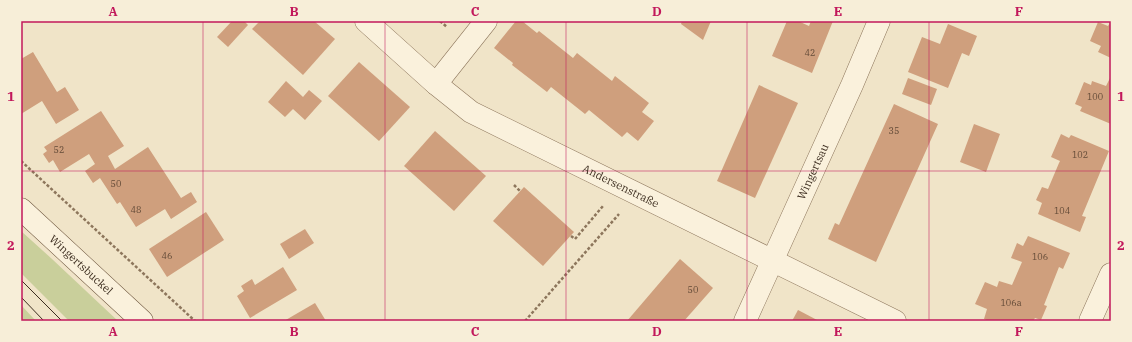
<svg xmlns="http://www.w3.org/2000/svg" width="1132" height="342" font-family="'IBM Plex Serif',serif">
	<rect width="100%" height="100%" fill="#f0e4c8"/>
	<!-- green -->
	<g fill="#c9cf9b">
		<polygon points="21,231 52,259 118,321 69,321 21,273"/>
		<polygon points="21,305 36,321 21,321"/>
	</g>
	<!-- building -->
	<g fill="#cf9f7d">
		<polygon points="232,21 244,21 248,25 228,47 217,37"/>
		<polygon points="260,21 314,21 335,39 303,75 252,29"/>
		<polygon points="516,21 522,21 537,33 539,31 573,58 577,53 612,81 615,76 649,103 642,112 654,121 638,141 627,132 622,137 589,110 585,114 551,87 547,92 512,65 513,63 494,48"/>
		<polygon points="682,21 711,21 703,40 681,24"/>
		<polygon points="787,21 798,21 809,26 811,21 833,21 812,73 772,56"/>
		<polygon points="1111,21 1111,58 1098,52 1101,46 1090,41 1098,22 1108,26"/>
		<polygon points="948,24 977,36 969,56 962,53 948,88 908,72 922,37 940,44"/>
		<polygon points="33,52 57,92 65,87 79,110 56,124 42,101 21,114 21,59"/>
		<polygon points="359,62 410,107 379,141 328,96"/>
		<polygon points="1111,76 1111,124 1080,111 1082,107 1075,104 1084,82 1091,85 1092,81 1106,86"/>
		<polygon points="908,78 937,89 931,105 902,94"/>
		<polygon points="286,81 303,97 309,90 322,101 305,120 293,109 285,117 268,102"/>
		<polygon points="759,85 798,103 755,198 717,181"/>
		<polygon points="894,104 938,124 876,262 828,239 835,223 839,225"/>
		<polygon points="101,111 124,146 108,156 115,169 148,147 181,198 191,192 197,202 171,219 165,209 136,227 120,202 117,204 100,178 93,183 85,171 95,164 89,154 60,172 53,160 49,163 43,154 47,151 44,147"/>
		<polygon points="974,124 1000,134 986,172 960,162"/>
		<polygon points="435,131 486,176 454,211 404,166"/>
		<polygon points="1061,134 1069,138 1071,135 1109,151 1082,216 1086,217 1080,232 1038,214 1042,203 1036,200 1042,187 1048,189 1059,163 1060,161 1051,157"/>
		<polygon points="524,187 574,232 543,266 493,221"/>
		<polygon points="206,212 224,240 167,277 149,249"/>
		<polygon points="305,229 314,243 289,259 280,244"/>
		<polygon points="1028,236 1070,253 1063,269 1059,267 1044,305 1047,306 1041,320 1035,318 1033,321 989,321 984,319 987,309 975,304 985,282 997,287 999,281 1012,285 1022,262 1011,258 1017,243 1023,246"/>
		<polygon points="680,259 713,288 684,321 627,321"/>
		<polygon points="283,267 297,290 250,318 237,296 244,291 241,286 252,279 255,285"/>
		<polygon points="315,303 326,321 284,321"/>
		<polygon points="798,310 819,321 792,321"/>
	</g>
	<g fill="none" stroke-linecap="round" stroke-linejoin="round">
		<!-- street casing -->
		<g stroke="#8d765c" stroke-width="23">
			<g id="street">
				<path id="s1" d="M366,21L436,84L471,112L895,321"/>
				<polyline points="436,84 486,21"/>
				<path id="s2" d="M745,321L852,85L879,21"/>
				<polyline points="1090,321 1111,274"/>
			</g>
		</g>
		<!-- secondary casing -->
		<g stroke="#6f573f" stroke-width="23">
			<g id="secondary">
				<path id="s3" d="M21,209L142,321"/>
			</g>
		</g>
		<!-- path -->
		<g stroke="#8d765c" stroke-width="2.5" stroke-dasharray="3 2" stroke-linecap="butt">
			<polyline points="440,21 447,27"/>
			<polyline points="21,161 195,321"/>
			<polyline points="514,185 520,191"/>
			<polyline points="571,236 575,239 603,206"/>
			<polyline points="525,321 619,214"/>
		</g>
		<!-- street -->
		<use href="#street" stroke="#faf1dc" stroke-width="22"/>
		<!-- secondary -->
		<use href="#secondary" stroke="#faf1dc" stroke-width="22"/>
		<!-- tram -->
		<g stroke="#3d2e20" stroke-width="1">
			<polyline points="21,280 62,321"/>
			<polyline points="21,297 44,321"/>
		</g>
	</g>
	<!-- grid -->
	<path fill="none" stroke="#c2185b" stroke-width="1" stroke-opacity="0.55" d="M203,21V321M385,21V321M566,21V321M747,21V321M929,21V321M21,171H1111"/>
	<g text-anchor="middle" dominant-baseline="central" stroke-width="4" stroke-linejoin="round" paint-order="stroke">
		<!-- number labels -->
		<g font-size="9" fill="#624a37">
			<text x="810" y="52">42</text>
			<text x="1095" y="96">100</text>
			<text x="894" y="130">35</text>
			<text x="59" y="149">52</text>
			<text x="1080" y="154">102</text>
			<text x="116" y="183">50</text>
			<text x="136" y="209">48</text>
			<text x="1062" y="210">104</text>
			<text x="167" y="255">46</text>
			<text x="1040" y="256">106</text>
			<text x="693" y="289">50</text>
			<text x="1011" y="302">106a</text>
		</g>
		<!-- street labels -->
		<g font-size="11" fill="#3d2e20" stroke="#f7eed8">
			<text stroke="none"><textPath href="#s2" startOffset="164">Wingertsau</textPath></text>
			<text stroke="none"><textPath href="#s1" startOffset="306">Andersenstraße</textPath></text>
			<text stroke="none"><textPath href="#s3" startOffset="82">Wingertsbuckel</textPath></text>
		</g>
	</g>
	<!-- border -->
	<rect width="1132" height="342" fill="none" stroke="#f7eed8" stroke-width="44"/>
	<rect x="22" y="22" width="1088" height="298" fill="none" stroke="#c2185b" stroke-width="1.5"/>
	<g font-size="13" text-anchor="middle" font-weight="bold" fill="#c2185b">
		<text x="113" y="16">A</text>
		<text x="294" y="16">B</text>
		<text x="475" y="16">C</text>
		<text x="657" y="16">D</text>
		<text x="838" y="16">E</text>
		<text x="1019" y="16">F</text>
		<text x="11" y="101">1</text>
		<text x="1121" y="101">1</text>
		<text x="11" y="250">2</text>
		<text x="1121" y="250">2</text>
		<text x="113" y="336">A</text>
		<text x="294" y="336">B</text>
		<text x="475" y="336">C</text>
		<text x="657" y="336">D</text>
		<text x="838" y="336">E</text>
		<text x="1019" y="336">F</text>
	</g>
</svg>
